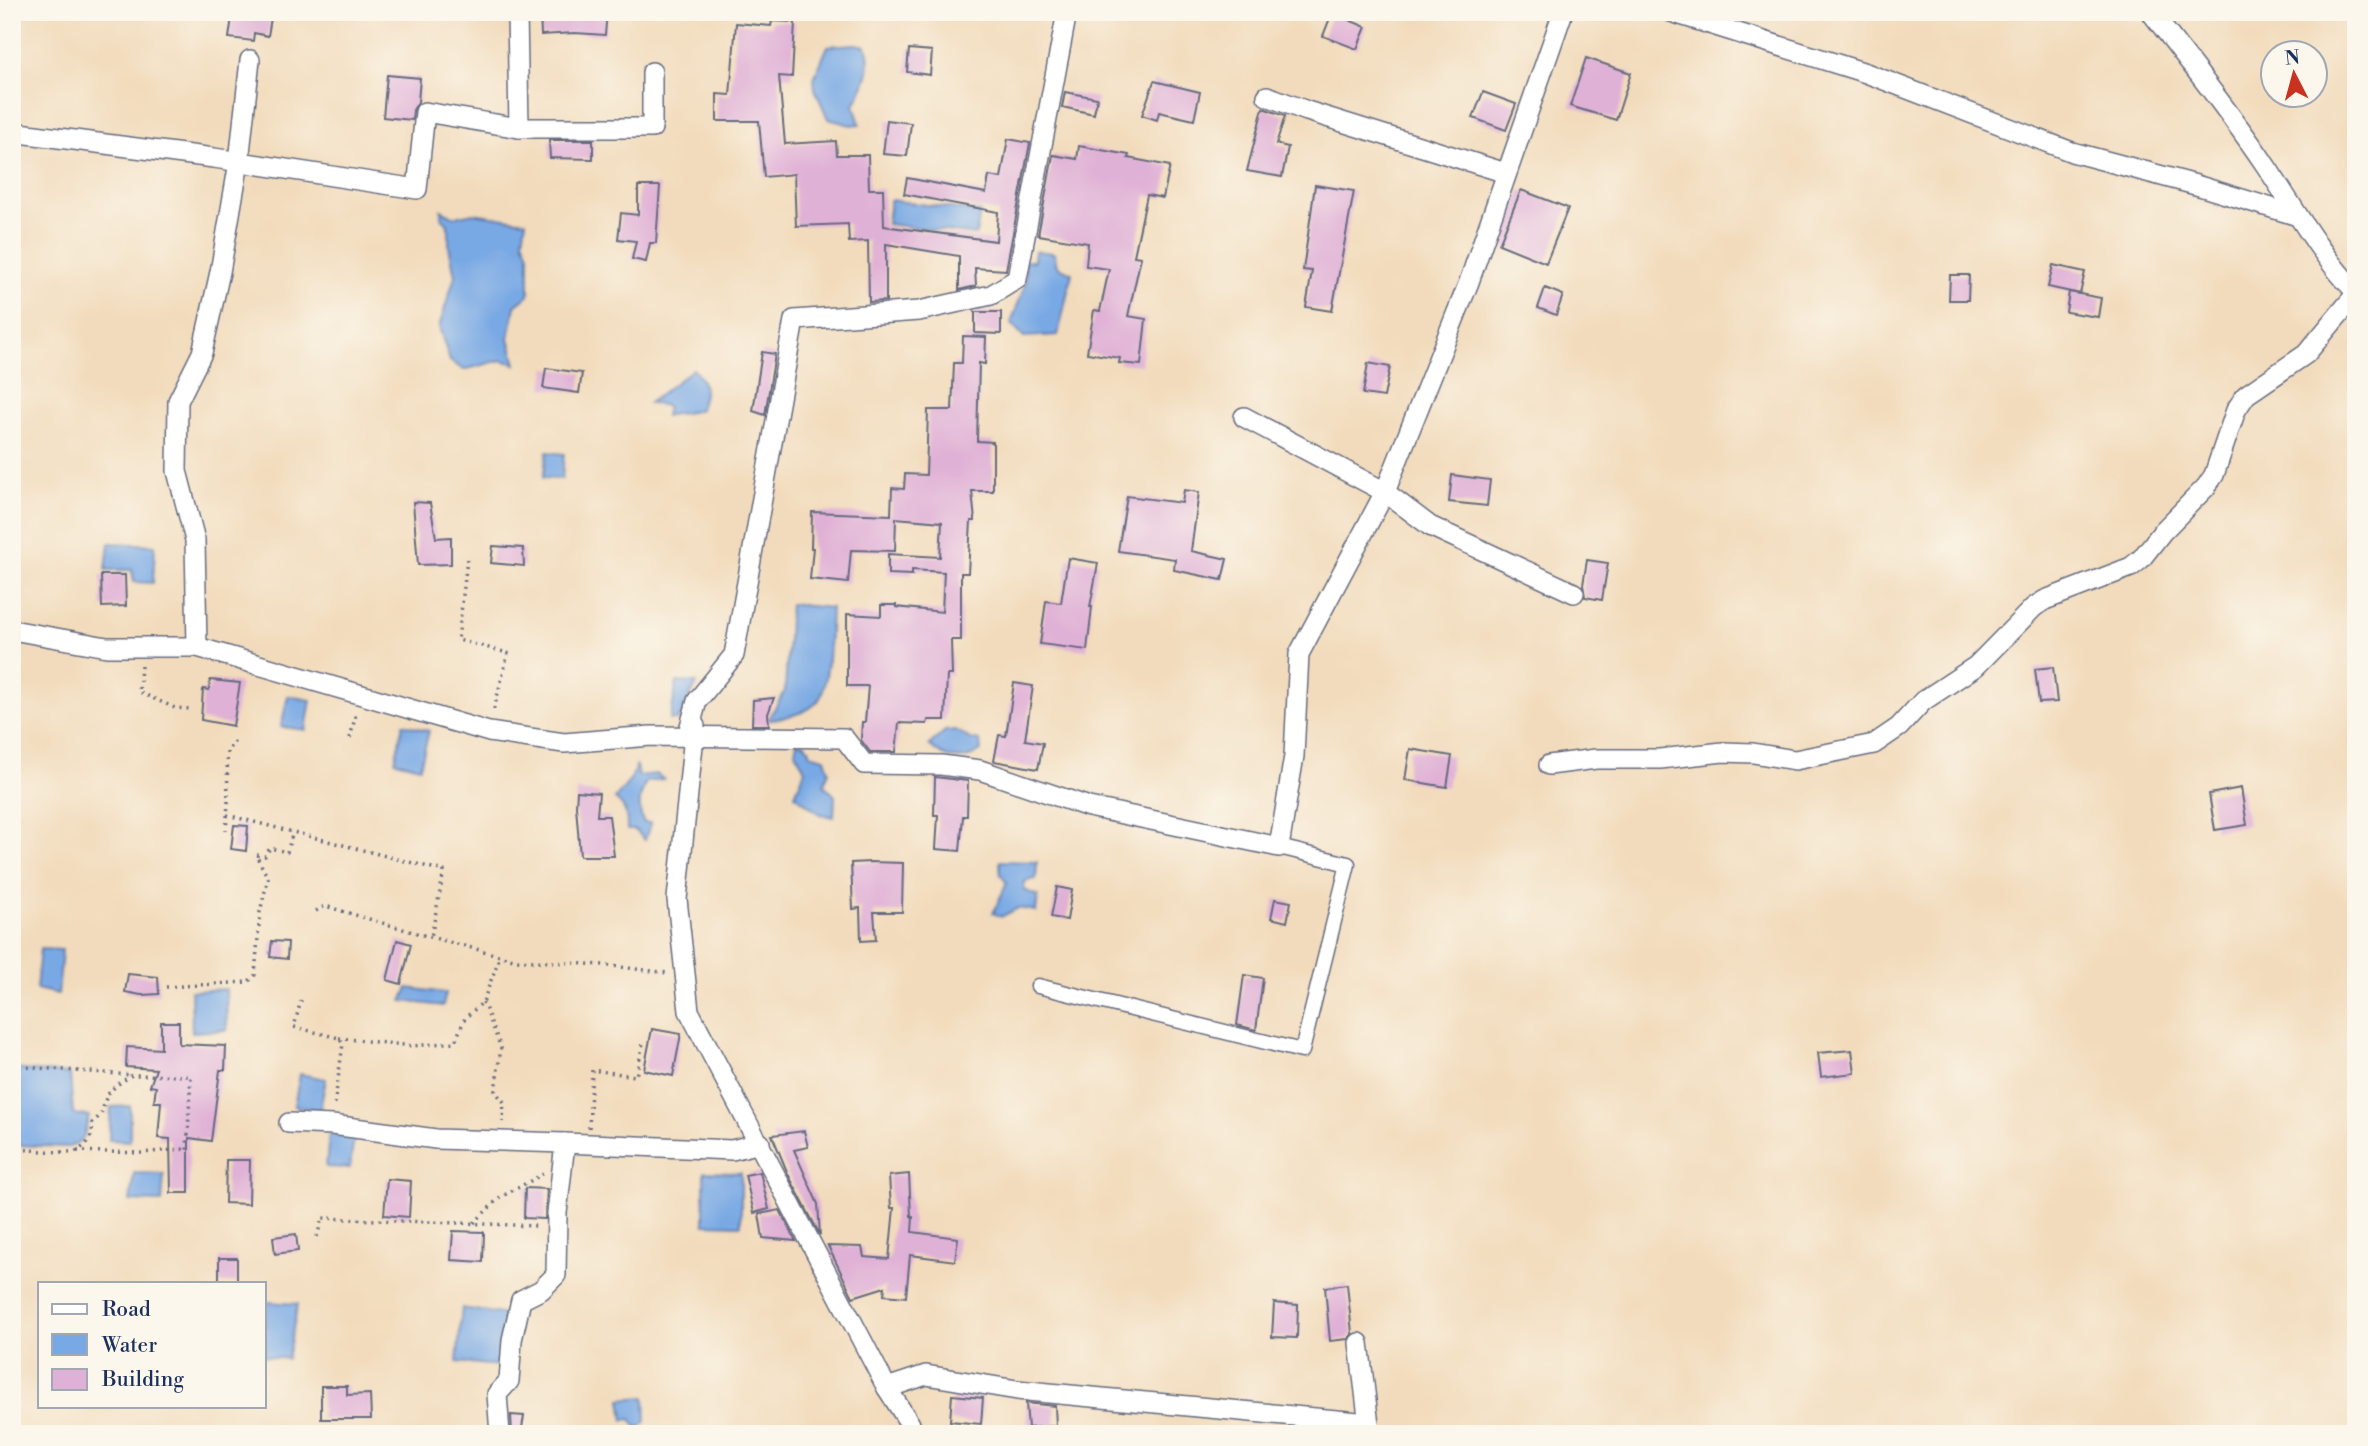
<svg xmlns="http://www.w3.org/2000/svg" width="2368" height="1446" font-family="'Libre Bodoni',serif">
	<rect width="100%" height="100%" fill="#fbf7ec"/>
	<filter id="ink" filterUnits="userSpaceOnUse"><feTurbulence type="fractalNoise" baseFrequency=".0143" numOctaves="2"/><feDisplacementMap in="SourceGraphic" scale="14" xChannelSelector="R" yChannelSelector="G"/><feConvolveMatrix kernelMatrix="1 2 1 2 8 2 1 2 1" color-interpolation-filters="sRGB"/></filter>
	<filter id="wash" filterUnits="userSpaceOnUse"><feTurbulence type="fractalNoise" baseFrequency=".00686" numOctaves="4" result="noise"/><feDisplacementMap in="SourceGraphic" scale="28" xChannelSelector="R" yChannelSelector="G"/><feGaussianBlur stdDeviation="1.57" result="paint"/><feColorMatrix in="noise" values="0 0 0 0 0 0 0 0 0 0 0 0 0 0 0 0 0 1.4 0 .05"/><feComposite in="paint" operator="in"/></filter>
	<g filter="url(#wash)">
		<rect width="100%" height="100%" fill="#f2dbbc"/>
		<!-- water -->
		<g fill="#79a9e4" stroke="#4a6ca1" stroke-width="2">
			<path d="M855,44L866,46C874,68 864,86 854,105L860,124L851,125L828,119L815,89L814,78L828,46Z"/>
			<polygon points="890,200 980,212 976,235 887,224"/>
			<polygon points="441,210 455,217 473,213 526,221 523,240 529,254 529,295 515,306 509,338 516,364 501,360 464,370 450,361 439,327 455,276 449,246 449,231 447,223 442,218"/>
			<polygon points="1035,251 1054,253 1057,266 1072,273 1058,335 1024,337 1011,323 1026,282 1025,261 1034,261"/>
			<path d="M693,369C707,383 706,391 700,409C688,415 677,412 665,416L667,406L649,403Z"/>
			<polygon points="547,452 564,454 562,479 543,478"/>
			<polygon points="109,543 155,545 153,583 134,582 132,570 106,570"/>
			<path d="M790,604L831,608C830,627 829,688 818,701C806,715 783,717 767,721L785,691Z"/>
			<polygon points="677,682 697,683 678,720 670,720"/>
			<polygon points="288,696 311,700 306,730 281,727"/>
			<polygon points="403,724 429,731 420,767 395,761"/>
			<path d="M956,730L970,739L980,741L981,751C962,764 945,760 929,745L945,731Z"/>
			<polygon points="797,742 804,743 810,750 810,754 825,758 829,771 824,785 835,796 834,817 820,814 795,795 805,770 795,751"/>
			<path d="M636,766L638,776L657,774L663,779L646,782C639,797 637,808 644,823H651L645,840L635,830H627C627,816 627,808 615,799L631,779Z"/>
			<polygon points="1000,861 1037,862 1036,879 1025,881 1024,890 1038,896 1036,911 1018,908 1001,917 993,913 1007,883 1000,874"/>
			<polygon points="40,949 62,950 58,994 36,989"/>
			<polygon points="408,988 446,993 443,1006 402,1001"/>
			<polygon points="226,989 227,1030 192,1032 191,991"/>
			<polygon points="12,1069 70,1074 73,1114 89,1116 83,1139 69,1147 12,1145"/>
			<polygon points="300,1074 326,1079 320,1110 294,1106"/>
			<polygon points="130,1106 130,1141 109,1140 111,1107"/>
			<polygon points="329,1134 354,1136 350,1168 326,1167"/>
			<polygon points="704,1172 741,1173 741,1225 704,1224"/>
			<polygon points="134,1173 164,1174 162,1202 130,1201"/>
			<polygon points="265,1302 298,1304 287,1359 264,1356"/>
			<polygon points="462,1308 507,1315 500,1366 457,1362"/>
			<polygon points="645,1397 646,1421 638,1429 631,1419 624,1420 621,1399"/>
		</g>
		<g id="blocks">
			<!-- building -->
			<g fill="#e0b1d6">
				<polygon points="239,12 272,12 268,36 254,33 253,41 229,38 232,17 238,18"/>
				<polygon points="540,12 607,12 605,35 575,33 541,35"/>
				<polygon points="1332,13 1366,27 1357,49 1323,36"/>
				<polygon points="772,21 795,22 792,77 779,76 785,144 836,141 837,155 868,155 869,189 883,189 884,226 996,241 998,212 904,194 907,178 986,193 989,176 1001,178 1008,139 1030,143 1006,270 975,268 976,286 959,290 959,256 886,244 886,301 869,302 868,241 849,242 848,224 796,226 794,174 764,177 759,121 717,121 717,94 730,95 736,23 771,26"/>
				<polygon points="909,49 932,51 930,75 907,72"/>
				<polygon points="1586,58 1631,73 1616,120 1570,106"/>
				<polygon points="387,75 420,78 418,102 413,110 412,120 383,117"/>
				<polygon points="1154,81 1200,92 1194,120 1159,112 1157,120 1142,115"/>
				<polygon points="1065,92 1097,98 1094,114 1062,107"/>
				<polygon points="1483,92 1516,104 1506,130 1473,118"/>
				<polygon points="1263,108 1285,116 1276,144 1288,147 1282,177 1247,171"/>
				<polygon points="887,120 911,123 907,156 883,154"/>
				<polygon points="549,140 593,140 593,159 550,158"/>
				<polygon points="1079,146 1129,155 1128,158 1170,166 1163,198 1147,195 1134,256 1141,257 1128,316 1146,319 1141,365 1119,363 1120,358 1087,353 1094,310 1100,311 1109,269 1086,266 1088,243 1038,235 1053,155 1077,159"/>
				<polygon points="1315,185 1354,191 1332,311 1306,307 1312,271 1303,270"/>
				<polygon points="638,186 660,186 656,243 650,243 646,262 632,259 636,241 618,239 621,213 638,215"/>
				<polygon points="1521,190 1568,208 1546,263 1499,244"/>
				<polygon points="2053,265 2085,272 2080,294 2048,287"/>
				<polygon points="1950,275 1969,275 1968,300 1949,300"/>
				<polygon points="1545,288 1563,295 1556,315 1538,308"/>
				<polygon points="2069,292 2101,298 2098,317 2066,312"/>
				<polygon points="975,312 1001,312 1001,334 975,333"/>
				<polygon points="963,336 986,337 985,364 979,363 977,441 993,442 993,491 972,491 975,521 971,521 968,573 961,573 961,640 951,640 952,675 947,675 945,720 928,720 927,724 899,723 896,752 870,752 861,740 862,722 865,722 868,686 847,686 847,614 881,616 881,605 896,605 896,607 942,612 944,572 912,570 912,575 888,574 888,554 940,557 942,522 896,518 895,551 851,550 848,583 810,579 813,548 811,548 812,512 891,515 892,488 904,489 905,474 926,475 928,410 952,410 954,363 962,363"/>
				<polygon points="762,352 775,354 765,415 753,411"/>
				<polygon points="1368,363 1390,367 1384,397 1363,394"/>
				<polygon points="546,368 582,373 579,393 543,388"/>
				<polygon points="1452,475 1490,480 1487,506 1449,502"/>
				<polygon points="1184,490 1199,492 1191,551 1227,559 1222,580 1174,570 1175,559 1118,551 1127,496 1182,503"/>
				<polygon points="413,502 430,503 436,538 451,537 451,564 418,565"/>
				<polygon points="493,546 523,548 524,566 491,563"/>
				<polygon points="1068,558 1098,563 1090,607 1092,607 1087,650 1040,644 1046,601 1061,603"/>
				<polygon points="1587,560 1608,563 1602,600 1585,597 1583,585"/>
				<polygon points="101,575 125,575 126,606 102,607"/>
				<polygon points="2053,667 2057,702 2039,703 2035,669"/>
				<polygon points="210,680 240,683 233,726 201,720 203,689 209,690"/>
				<polygon points="1014,683 1033,686 1025,740 1043,743 1038,769 994,761 999,735 1006,736"/>
				<polygon points="774,698 768,714 769,725 752,725 753,700"/>
				<polygon points="1410,749 1452,756 1447,787 1405,780"/>
				<polygon points="935,777 968,781 967,816 963,816 960,851 936,849 938,815 934,815"/>
				<polygon points="2241,788 2247,825 2215,830 2209,794"/>
				<polygon points="577,791 599,793 597,816 609,816 614,856 580,856 576,806"/>
				<polygon points="234,825 248,826 246,851 231,849"/>
				<polygon points="870,862 903,863 902,912 874,912 876,940 861,941 860,908 853,909 851,863"/>
				<polygon points="1057,887 1072,890 1067,920 1051,917"/>
				<polygon points="1275,899 1291,902 1287,922 1271,918"/>
				<polygon points="397,940 411,944 401,984 387,980"/>
				<polygon points="272,941 288,942 287,959 270,957"/>
				<polygon points="128,974 158,977 159,994 141,995 125,992"/>
				<polygon points="1244,975 1263,978 1256,1030 1237,1025"/>
				<polygon points="161,1022 179,1022 179,1044 226,1046 225,1070 220,1070 211,1141 189,1138 189,1193 171,1193 170,1139 158,1138 161,1102 154,1102 156,1087 150,1086 156,1069 126,1067 127,1047 161,1049"/>
				<polygon points="652,1029 681,1034 673,1076 644,1070"/>
				<polygon points="1852,1050 1855,1073 1821,1077 1818,1053"/>
				<polygon points="804,1131 808,1147 794,1150 818,1204 820,1235 788,1174 772,1135"/>
				<polygon points="226,1160 250,1160 249,1204 225,1203"/>
				<polygon points="760,1172 769,1209 754,1213 745,1175"/>
				<polygon points="909,1174 911,1216 913,1217 912,1232 958,1238 955,1261 910,1255 906,1297 884,1295 885,1287 853,1297 828,1246 862,1247 864,1257 889,1259 894,1208 891,1208 889,1176"/>
				<polygon points="387,1179 411,1181 409,1217 384,1215"/>
				<polygon points="525,1188 547,1189 545,1219 524,1218"/>
				<polygon points="780,1210 796,1241 763,1238 759,1214"/>
				<polygon points="453,1231 484,1232 483,1262 451,1260"/>
				<polygon points="296,1234 298,1251 275,1254 273,1237"/>
				<rect x="219" y="1258" width="18" height="25"/>
				<polygon points="1347,1284 1352,1333 1348,1339 1330,1341 1325,1287"/>
				<polygon points="1274,1303 1298,1305 1297,1338 1272,1337"/>
				<polygon points="321,1386 347,1386 347,1395 370,1394 371,1419 321,1419"/>
				<polygon points="952,1395 983,1398 981,1424 950,1421"/>
				<polygon points="1026,1403 1055,1406 1056,1426 1028,1428"/>
				<polygon points="511,1415 524,1416 521,1434 512,1434"/>
			</g>
		</g>
	</g>
	<g filter="url(#ink)">
		<use href="#blocks" fill-opacity="0" stroke="#666b7f" stroke-width="2"/>
		<g fill="none" stroke-linecap="round" stroke-linejoin="round">
			<!-- pedestrian casing -->
			<g stroke="#666b7f" stroke-width="17">
				<polyline id="pedestrian" points="1038,986 1302,1051 1348,864 1279,847"/>
			</g>
			<!-- minor casing -->
			<g stroke="#666b7f" stroke-width="22">
				<g id="minor">
					<polyline points="517,12 519,128 652,128 652,72"/>
					<polyline points="1671,12 1866,73 2072,152 2196,185 2298,216"/>
					<path d="M2151,12C2190,63 2231,113 2266,166C2295,209 2320,255 2356,292"/>
					<polyline points="1267,96 1307,111 1506,173"/>
					<polyline points="12,132 214,158 417,189 425,112 519,128"/>
					<polyline points="1244,417 1385,492 1430,526 1574,593"/>
					<polyline points="12,630 107,647 197,647 195,540 177,471 178,401 202,353 220,272 239,162 250,60"/>
					<polyline points="197,647 489,732 564,743 651,736 844,738 864,764 941,765 980,770 1089,807 1279,847 1294,756 1299,654 1385,492 1469,282 1563,12"/>
					<polyline points="695,726 677,899 689,1011 887,1388 910,1424 909,1434"/>
					<polyline points="687,737 697,701 734,655 794,320 919,311 991,295 1017,279 1067,12"/>
					<polyline points="1549,765 1596,759 1660,759 1723,752 1753,753 1795,760 1874,744 1899,727 1923,701 1976,666 2034,607 2045,600 2131,567 2141,559 2163,531 2206,487 2214,475 2236,410 2246,395 2306,354 2356,294"/>
					<polyline points="289,1123 332,1125 436,1139 565,1143"/>
					<polyline points="1359,1343 1370,1433"/>
					<polyline points="887,1388 926,1375 1017,1390 1369,1423"/>
					<polyline points="500,1434 497,1394 509,1381 512,1340 521,1300 541,1290 556,1275 557,1213 565,1143 732,1150 760,1143"/>
				</g>
			</g>
			<!-- path -->
			<g stroke="#666b7f" stroke-width="3.5" stroke-dasharray="2 5" stroke-linecap="butt">
				<polyline points="467,559 458,640 508,653 493,713"/>
				<polyline points="141,666 139,692 175,708 192,709"/>
				<polyline points="350,738 356,714"/>
				<polyline points="227,815 444,871 431,937"/>
				<polyline points="226,831 228,803 227,751 235,741"/>
				<polyline points="316,911 325,906 423,935 517,960 604,965 668,973"/>
				<polyline points="166,987 248,982 255,975 260,912 268,878 256,855 265,856 270,848 287,852 293,832"/>
				<polyline points="301,1000 294,1027 339,1038 343,1044 334,1107"/>
				<polyline points="483,1002 501,1048 495,1091 504,1102 503,1122"/>
				<polyline points="339,1038 413,1046 455,1042 465,1018 483,1002 500,956"/>
				<polyline points="589,1128 592,1070 636,1076 643,1043"/>
				<path d="M12,1149C25,1149 67,1154 76,1151C88,1146 94,1134 92,1123C105,1112 101,1112 106,1098C110,1088 123,1081 132,1075L24,1067"/>
				<polyline points="77,1151 141,1153 182,1149 187,1151 191,1076 132,1075"/>
				<polyline points="474,1223 499,1198 543,1174"/>
				<polyline points="317,1237 322,1218 538,1226"/>
			</g>
			<!-- pedestrian -->
			<use href="#pedestrian" stroke="#fff" stroke-width="14"/>
			<!-- minor -->
			<use href="#minor" stroke="#fff" stroke-width="19"/>
		</g>
	</g>
	<!-- margin -->
	<rect width="2368" height="1446" fill="none" stroke="#fbf7ec" stroke-width="42"/>
	<!-- legend -->
	<rect x="38" y="1282" width="228" height="126" fill="#fbf7ec" stroke="#a1a7b3" stroke-width="2"/>
	<rect x="52" y="1304" width="35" height="10" fill="#ffffff" stroke="#a1a7b3" stroke-width="2"/>
	<text x="102" y="1316" font-size="21" fill="#1b2f5e">Road</text>
	<rect x="52" y="1334" width="35" height="21" fill="#79a9e4" stroke="#a1a7b3" stroke-width="2"/>
	<text x="102" y="1352" font-size="21" fill="#1b2f5e">Water</text>
	<rect x="52" y="1369" width="35" height="21" fill="#e0b1d6" stroke="#a1a7b3" stroke-width="2"/>
	<text x="102" y="1386" font-size="21" fill="#1b2f5e">Building</text>
	<!-- north arrow -->
	<g transform="translate(2294 74) rotate(354)"><circle r="33" fill="#fbf7ec" stroke="#a1a7b3" stroke-width="2"/>
	<path d="M0-5L12 26L0 18L-12 26Z" fill="#c8321e"/>
	<text y="-10" font-size="19" font-weight="bold" text-anchor="middle" fill="#1b2f5e">N</text>
	</g>
</svg>
